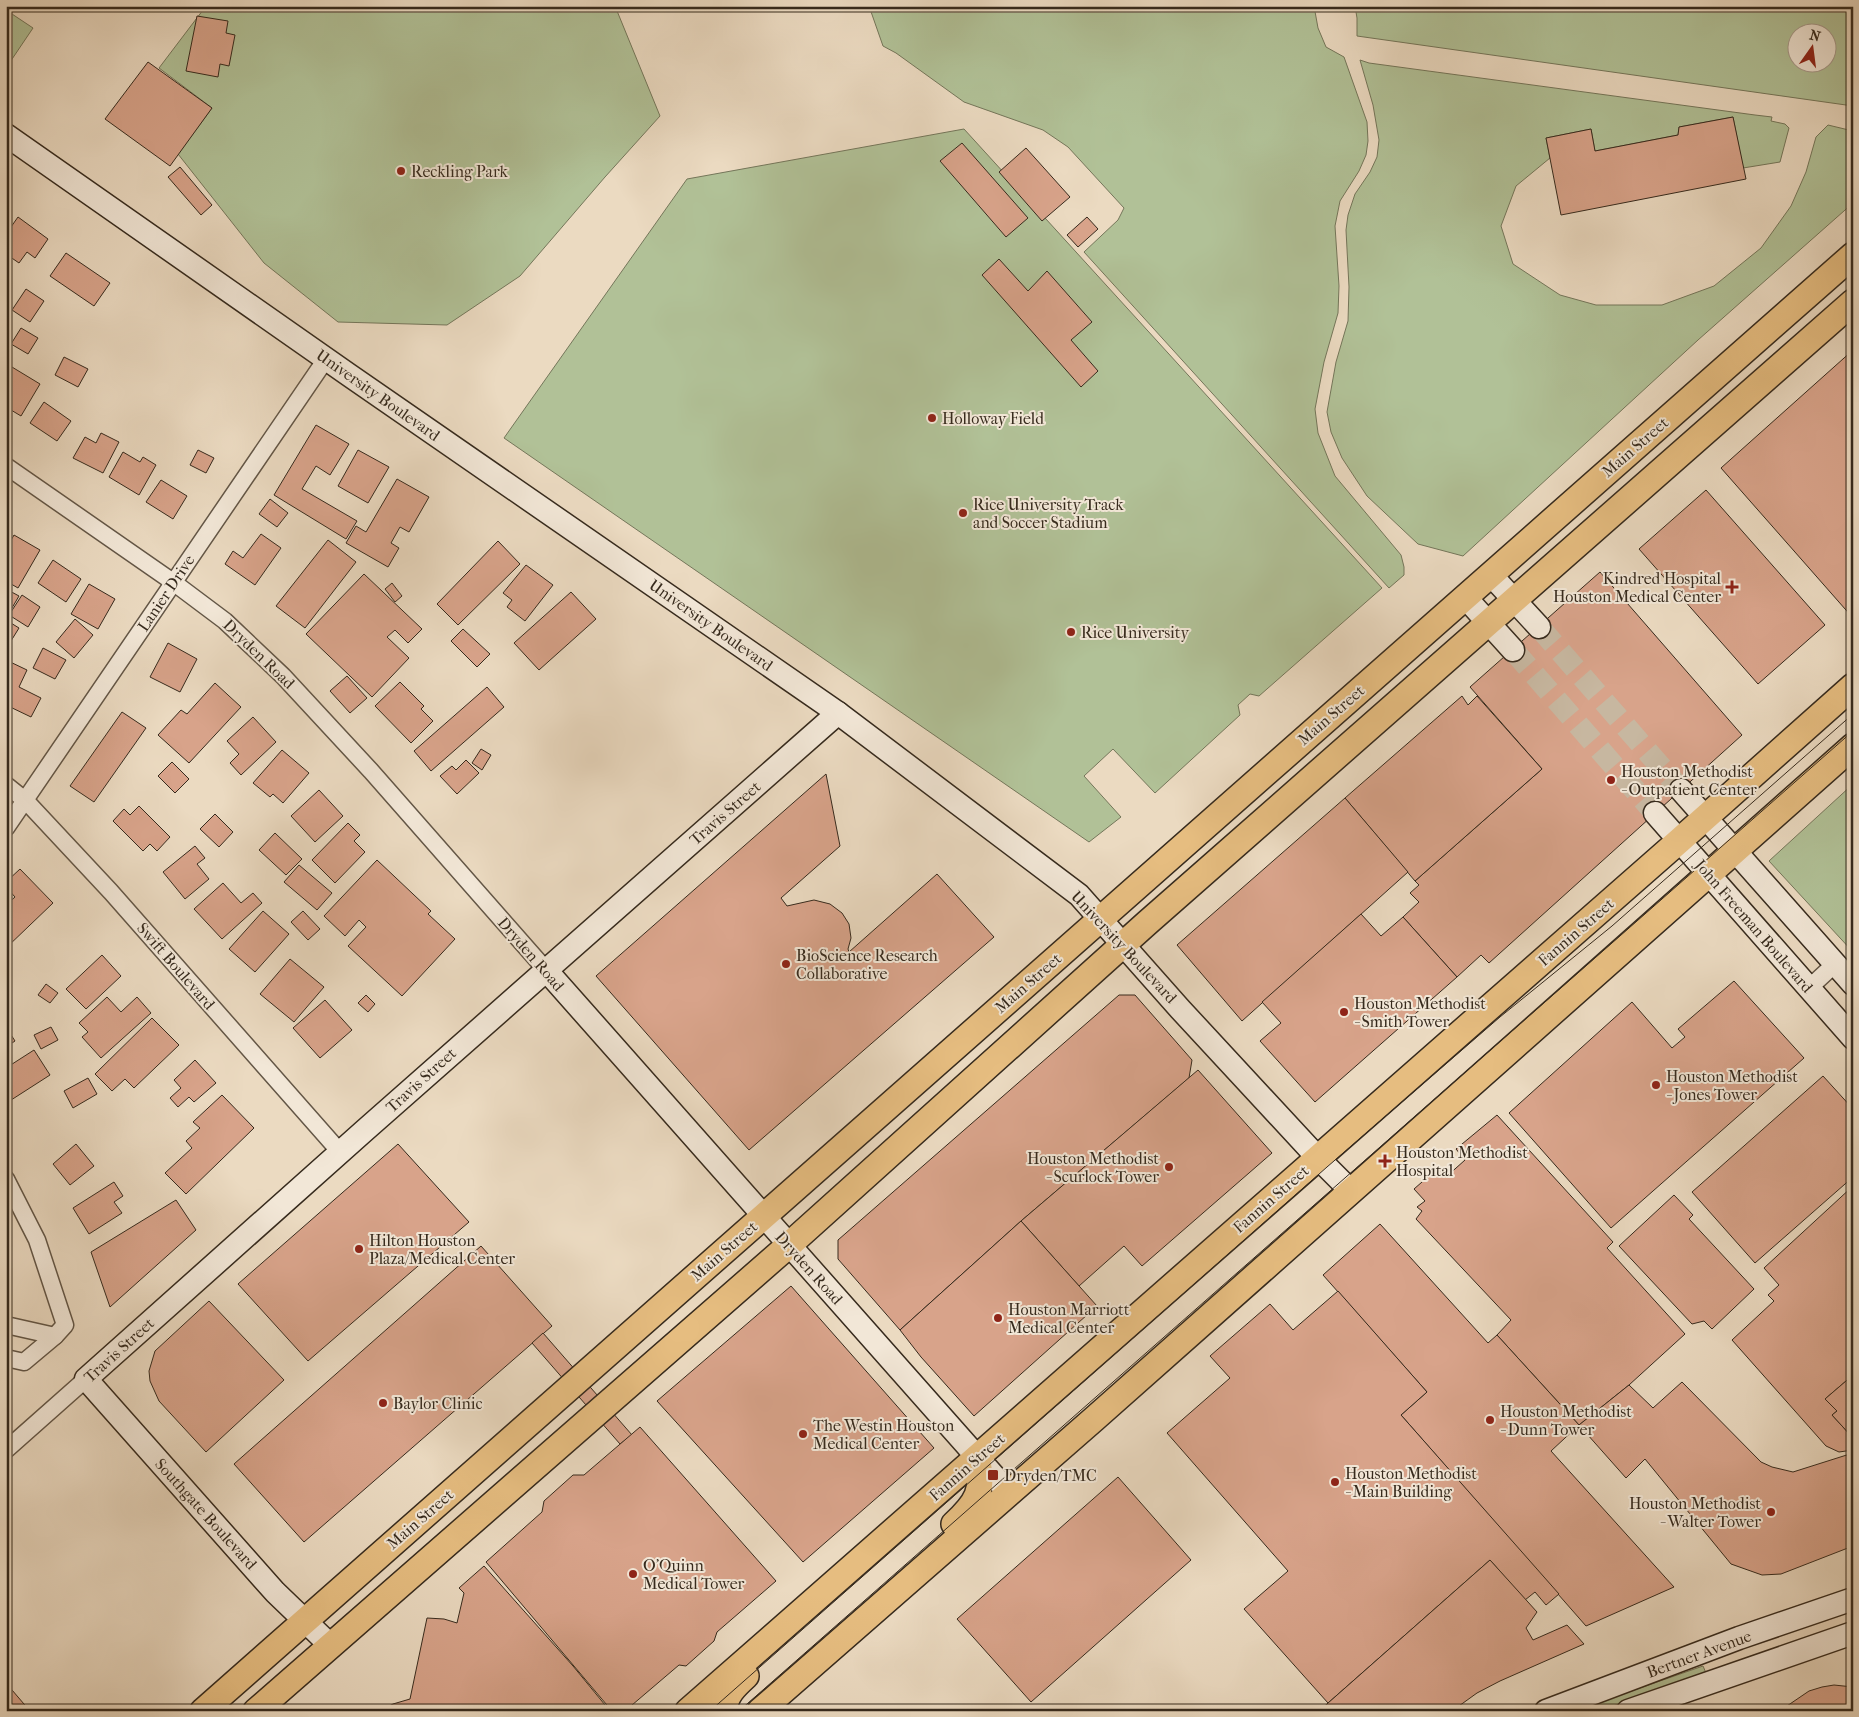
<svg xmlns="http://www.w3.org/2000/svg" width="1859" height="1717" font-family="'IM FELL French Canon',serif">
	<rect width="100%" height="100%" fill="#ebdac1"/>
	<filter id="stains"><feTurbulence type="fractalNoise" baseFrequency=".004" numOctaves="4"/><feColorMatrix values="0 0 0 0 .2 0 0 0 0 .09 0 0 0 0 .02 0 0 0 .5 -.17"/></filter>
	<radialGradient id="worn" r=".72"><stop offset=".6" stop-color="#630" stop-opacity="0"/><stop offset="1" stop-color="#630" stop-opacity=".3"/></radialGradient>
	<!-- green -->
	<g fill="#b1c197" stroke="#74765a" fill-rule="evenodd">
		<polygon points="206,6 615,6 660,116 605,177 520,276 447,325 338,322 264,263 178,154 212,108 159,68"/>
		<polygon points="869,6 1314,6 1318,28 1326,47 1344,57 1367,122 1368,141 1366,155 1359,171 1340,201 1335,226 1339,286 1338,313 1324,362 1315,409 1318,433 1335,476 1401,555 1404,567 1404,575 1389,588 1084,252 1118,220 1124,208 1068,147 1043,130 964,102 896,53 883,46"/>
		<path d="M1355,6H1853V106L1357,36V18ZM1796,32H1826V62H1796Z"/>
		<polygon points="6,10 33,28 6,68"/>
		<polygon points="1360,60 1369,63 1755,115 1772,117 1771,121 1785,124 1789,128 1780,162 1743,168 1733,117 1679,127 1678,135 1595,151 1591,129 1546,138 1550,158 1516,186 1501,226 1513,264 1560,295 1596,305 1662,305 1714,286 1761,248 1791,206 1806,172 1816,137 1828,125 1853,131 1853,203 1698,340 1463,556 1418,544 1367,496 1342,458 1331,432 1327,412 1336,362 1348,321 1349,287 1346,230 1348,215 1355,194 1370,172 1377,157 1379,140 1373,105"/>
		<polygon points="964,129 1382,588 1259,696 1250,694 1238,705 1240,715 1155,793 1113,749 1084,776 1121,817 1089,842 504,438 687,179"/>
		<polygon points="1853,784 1853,952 1769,861"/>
		<polygon points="1703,1666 1706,1673 1599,1711 1574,1711"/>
	</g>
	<!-- building -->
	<g fill="#d8a38a" stroke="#362a1d">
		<polygon points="197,16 228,21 226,33 235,35 229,66 220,64 218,77 186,71"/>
		<polygon points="148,62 212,108 170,166 105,119"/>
		<polygon points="1733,117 1746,179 1561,215 1546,138 1591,129 1595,151 1678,135 1679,127"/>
		<polygon points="962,143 1028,218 1006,237 940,161"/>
		<polygon points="1026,148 1070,197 1042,221 999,172"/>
		<polygon points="180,167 212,205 201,215 168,177"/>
		<polygon points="18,217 48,239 35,258 27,252 19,263 6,254 6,234"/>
		<polygon points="1087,217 1098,229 1078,247 1067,235"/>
		<polygon points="66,253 110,283 94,306 50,276"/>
		<polygon points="999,259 1028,291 1047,271 1092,322 1071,340 1098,371 1081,387 982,275"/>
		<polygon points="26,289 44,301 30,322 12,310"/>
		<polygon points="21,328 38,338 28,354 11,344"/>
		<polygon points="1853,350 1853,618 1721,468"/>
		<polygon points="64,357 88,369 78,387 55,375"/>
		<polygon points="7,364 40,384 21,416 6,407"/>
		<polygon points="44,402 71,421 57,441 30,423"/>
		<polygon points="316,425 349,444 330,475 316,466 302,489 357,521 346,539 274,495"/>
		<polygon points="101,433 119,442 103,473 73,458 85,437 96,443"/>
		<polygon points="198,450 214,458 206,473 190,465"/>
		<polygon points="358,450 389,467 368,503 338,486"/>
		<polygon points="123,452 140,462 143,457 156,465 139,495 109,477"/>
		<polygon points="397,479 429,497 409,532 400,527 391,543 399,548 388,567 346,543 356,526 366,532"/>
		<polygon points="161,480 187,496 173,519 146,502"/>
		<polygon points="1706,490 1825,625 1758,684 1639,549"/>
		<polygon points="270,499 288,513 277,527 259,514"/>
		<polygon points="261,534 281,548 255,585 225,564 233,551 243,558"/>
		<polygon points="14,535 40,550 18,588 6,581 6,549"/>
		<polygon points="328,540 356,562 305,628 276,606"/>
		<polygon points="498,541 520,564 458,625 437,604"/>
		<polygon points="53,560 81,579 66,602 38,583"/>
		<polygon points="526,565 553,585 525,621 507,607 512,600 503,593"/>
		<polygon points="1600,572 1742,735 1489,963 1481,955 1457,977 1403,917 1419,902 1410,893 1419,885 1415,881 1542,769 1470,687"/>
		<polygon points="364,574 422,629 408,643 395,630 387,637 409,658 372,697 306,634"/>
		<polygon points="392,583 402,596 395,602 385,589"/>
		<polygon points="89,584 115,599 98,629 71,614"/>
		<polygon points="6,589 19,596 9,613 6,611"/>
		<polygon points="571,592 596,619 539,670 514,643"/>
		<polygon points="22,595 40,607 28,627 9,615"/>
		<polygon points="75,619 93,635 74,658 56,642"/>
		<polygon points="6,620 19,628 6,649"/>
		<polygon points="463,629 490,654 477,667 451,641"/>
		<polygon points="168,643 197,659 180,692 150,677"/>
		<polygon points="43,648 66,660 55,679 33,668"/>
		<polygon points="6,660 27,670 19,687 41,698 31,717 6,705"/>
		<polygon points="347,676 367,698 350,713 330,691"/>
		<polygon points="400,682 424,706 421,709 433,721 411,743 375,706"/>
		<polygon points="215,683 241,707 189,763 158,735 181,710 187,714"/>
		<polygon points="487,687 504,707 431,771 414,751"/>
		<polygon points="1462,696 1468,705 1477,696 1542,769 1415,881 1345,798"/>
		<polygon points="122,712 146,728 94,802 70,786"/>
		<polygon points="253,717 276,742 241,775 230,763 239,754 227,741"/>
		<polygon points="481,749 491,755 482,770 472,763"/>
		<polygon points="282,750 309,773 283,803 273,794 270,797 253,783"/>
		<polygon points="466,760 479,773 457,794 440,776 452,766 456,770"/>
		<polygon points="172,762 189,779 175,793 158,776"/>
		<polygon points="826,774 840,846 781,898 787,906 814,900 830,904 842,913 849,924 851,938 848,949 849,952 937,874 994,937 749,1150 596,976"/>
		<polygon points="319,790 343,816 315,842 291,816"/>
		<polygon points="1345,798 1408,872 1242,1021 1177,945"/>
		<polygon points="139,806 170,837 157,851 150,844 143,851 113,821 124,809 130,815"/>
		<polygon points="215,814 233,832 219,847 200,829"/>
		<polygon points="348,823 360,835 354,841 365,852 335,883 312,860"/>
		<polygon points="275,833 302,859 286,875 259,850"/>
		<polygon points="195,846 205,858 197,864 209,879 185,899 163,872"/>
		<polygon points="377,860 431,911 428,914 455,939 402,996 348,946 366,927 359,920 345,936 324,916"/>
		<polygon points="299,865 332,893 317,910 284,882"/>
		<polygon points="20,869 53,903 6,948 6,905 15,897 6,887 6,882"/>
		<polygon points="223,883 241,903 253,893 262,903 222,939 194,909"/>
		<polygon points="263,911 289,934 255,972 229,949"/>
		<polygon points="303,911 320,929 308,940 291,922"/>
		<polygon points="1361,914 1381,936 1403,917 1457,977 1315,1102 1260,1041 1281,1023 1262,1002"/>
		<polygon points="102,955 121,976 86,1009 66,989"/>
		<polygon points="290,959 324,987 294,1022 260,994"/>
		<polygon points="1734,981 1804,1058 1611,1228 1509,1113 1632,1002 1672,1048 1685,1037 1678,1029"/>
		<polygon points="46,984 58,993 50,1003 38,995"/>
		<polygon points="366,995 375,1004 368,1012 358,1003"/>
		<polygon points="1119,995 1135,995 1192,1060 1189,1078 1021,1221 900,1330 838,1259 838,1240"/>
		<polygon points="107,997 121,1012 137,997 151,1013 101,1058 82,1037 88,1032 79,1023"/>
		<polygon points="325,1000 352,1030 320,1058 293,1028"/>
		<polygon points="152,1018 179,1045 134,1088 125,1079 112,1091 95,1074"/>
		<polygon points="6,1027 15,1041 6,1047"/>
		<polygon points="51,1027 58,1040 41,1049 34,1035"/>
		<polygon points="34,1050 50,1075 8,1102 6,1099 6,1068"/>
		<polygon points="195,1060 216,1083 194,1102 189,1097 178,1107 170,1098 181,1088 174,1080"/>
		<polygon points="1198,1070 1272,1153 1142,1266 1124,1246 1079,1286 1021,1221"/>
		<polygon points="1823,1076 1853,1109 1853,1177 1755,1263 1692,1192"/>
		<polygon points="88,1078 97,1094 73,1108 64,1091"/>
		<polygon points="222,1095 254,1128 186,1194 165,1173 192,1148 186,1141 200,1128 193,1122"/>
		<polygon points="1497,1115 1613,1242 1607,1248 1685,1334 1629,1385 1579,1425 1497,1335 1511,1320 1416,1219 1422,1211 1417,1207 1425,1201 1414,1189 1438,1168 1446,1177 1465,1160 1456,1149"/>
		<polygon points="76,1144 94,1166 70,1185 53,1164"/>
		<polygon points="398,1144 469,1222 308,1361 238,1284"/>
		<polygon points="114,1182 123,1196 114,1202 122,1213 89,1234 73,1208"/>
		<polygon points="1853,1186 1853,1375 1825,1399 1837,1411 1832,1415 1853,1438 1853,1450 1839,1452 1826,1446 1732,1340 1774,1301 1768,1295 1779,1285 1764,1268"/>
		<polygon points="1674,1195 1693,1215 1689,1219 1754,1289 1712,1329 1704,1321 1692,1324 1619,1246"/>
		<polygon points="176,1200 196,1230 110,1307 91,1252"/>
		<polygon points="1021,1221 1097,1306 974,1416 921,1357 900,1330"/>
		<polygon points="1380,1224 1488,1343 1497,1335 1579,1425 1551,1451 1674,1587 1586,1626 1401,1415 1427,1392 1323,1275"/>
		<polygon points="481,1246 552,1326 304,1542 234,1464"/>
		<polygon points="791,1286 934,1448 803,1562 657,1401"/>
		<polygon points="1338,1291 1427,1392 1401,1415 1559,1594 1546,1605 1535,1592 1525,1600 1490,1560 1328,1703 1244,1609 1288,1571 1167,1433 1230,1378 1210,1356 1270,1304 1293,1330"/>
		<polygon points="209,1301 284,1380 206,1452 159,1401 150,1381 149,1371 155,1351"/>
		<polygon points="543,1333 632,1435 620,1444 532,1343"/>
		<polygon points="1853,1375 1853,1438 1832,1415 1837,1411 1825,1399"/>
		<polygon points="1682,1382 1761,1462 1772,1467 1793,1472 1853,1453 1853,1546 1781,1574 1762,1575 1731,1564 1645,1459 1626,1478 1579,1425 1629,1385 1653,1408"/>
		<polygon points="640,1427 776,1581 717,1632 714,1641 686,1666 679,1665 625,1711 612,1711 486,1562 542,1512 544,1501 573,1475 584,1475"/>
		<polygon points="1118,1477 1191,1560 1031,1702 957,1619"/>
		<polygon points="1490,1560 1537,1612 1526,1628 1533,1640 1567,1625 1584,1644 1500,1681 1477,1693 1452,1711 1319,1711"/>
		<polygon points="484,1566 573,1666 610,1711 380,1711 393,1704 410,1699 427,1618 444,1619 457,1623 464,1593 459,1588"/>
		<polygon points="6,1683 30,1711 6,1711"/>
		<polygon points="1834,1685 1853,1687 1853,1711 1786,1711 1784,1708 1809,1691 1822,1687"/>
	</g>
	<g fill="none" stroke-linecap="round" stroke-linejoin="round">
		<!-- secondary-tunnel -->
		<g stroke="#c7b7a0" stroke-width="22" stroke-dasharray="22 11" stroke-linecap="butt">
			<polyline points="1539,627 1681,790"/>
			<polyline points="1513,650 1655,813"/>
		</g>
		<!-- street casing -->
		<g stroke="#635646" stroke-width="19">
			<g id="street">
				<polyline points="6,466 173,582 225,621 283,676 371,771 546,970"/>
				<polyline points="6,785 26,801 111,892 340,1152"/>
				<polyline points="6,828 326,359"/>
				<polyline points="1809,988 1835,964"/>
				<polyline points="6,1179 37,1240 65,1325 55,1336 24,1362 6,1358"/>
				<polyline points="6,1325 55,1336"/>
				<polyline points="6,1450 86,1379"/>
			</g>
		</g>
		<!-- secondary casing -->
		<g stroke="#362a1d" stroke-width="25">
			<g id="secondary">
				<polyline points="6,135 349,375 838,713 1079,895 1180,1009 1318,1158 1351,1191"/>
				<polyline points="1491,575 1539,627"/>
				<polyline points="1465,597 1513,650"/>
				<polyline points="1681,790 1853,984"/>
				<polyline points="1655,813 1853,1038"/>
				<polyline points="546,970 1009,1493"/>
				<polyline points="330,1645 275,1592 86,1379 364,1131 838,713"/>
				<polyline points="1546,1711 1739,1638 1853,1599"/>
				<polyline points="1628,1711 1853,1633"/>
			</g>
		</g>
		<!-- primary casing -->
		<g stroke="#362a1d" stroke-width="28">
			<g id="primary">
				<path d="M954,1524C977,1503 985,1490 977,1458"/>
				<polyline points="203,1711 1853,255"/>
				<polyline points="256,1711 789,1245 1147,923 1853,302"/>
				<polyline points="688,1711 1679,841 1853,686"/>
				<path d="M724,1711C725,1695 735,1686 746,1676"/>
				<polyline points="760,1711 1094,1419 1853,746"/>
			</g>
		</g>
		<!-- street -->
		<use href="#street" stroke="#f2e7d7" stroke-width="16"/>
		<!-- secondary -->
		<use href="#secondary" stroke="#f2e7d7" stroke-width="22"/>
		<!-- primary -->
		<use href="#primary" stroke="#e6bd80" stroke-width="25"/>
		<!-- tram -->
		<g stroke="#362a1d" stroke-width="1">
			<polyline points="710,1711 1327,1167 1500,1017 1612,926 1853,714"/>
			<polyline points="739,1711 1853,731"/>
		</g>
	</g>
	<!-- markers -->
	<g fill="#8f2418" stroke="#f2e7d7" stroke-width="2">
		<circle cx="401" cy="171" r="5"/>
		<circle cx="932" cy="418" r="5"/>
		<circle cx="963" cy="513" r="5"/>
		<path d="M1729.5 579.5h5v5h5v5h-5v5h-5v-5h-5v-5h5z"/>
		<circle cx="1071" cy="632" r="5"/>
		<circle cx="1611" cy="780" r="5"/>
		<circle cx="786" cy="964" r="5"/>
		<circle cx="1344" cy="1012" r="5"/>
		<circle cx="1656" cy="1085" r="5"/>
		<path d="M1382.5 1153.5h5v5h5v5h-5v5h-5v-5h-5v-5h5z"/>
		<circle cx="1169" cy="1167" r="5"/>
		<circle cx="359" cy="1249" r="5"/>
		<circle cx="998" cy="1318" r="5"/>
		<circle cx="383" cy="1403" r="5"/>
		<circle cx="1490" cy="1420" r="5"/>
		<circle cx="803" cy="1434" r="5"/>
		<rect x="987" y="1469" width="12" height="12" rx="2.5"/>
		<circle cx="1335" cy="1482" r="5"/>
		<circle cx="1771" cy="1512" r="5"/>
		<circle cx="633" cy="1574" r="5"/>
	</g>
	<g text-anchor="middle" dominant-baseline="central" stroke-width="4" stroke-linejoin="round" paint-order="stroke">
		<!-- poi labels -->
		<g font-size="16" fill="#362a1d" stroke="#f2e7d7" text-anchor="start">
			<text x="411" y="171">Reckling Park</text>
			<text x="942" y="418">Holloway Field</text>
			<text x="973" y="504">Rice University Track<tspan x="973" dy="18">and Soccer Stadium</tspan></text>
			<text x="1721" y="578" text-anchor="end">Kindred Hospital<tspan x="1721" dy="18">Houston Medical Center</tspan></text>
			<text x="1081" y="632">Rice University</text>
			<text x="1621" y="771">Houston Methodist<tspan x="1621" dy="18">- Outpatient Center</tspan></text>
			<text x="796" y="955">BioScience Research<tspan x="796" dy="18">Collaborative</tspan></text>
			<text x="1354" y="1003">Houston Methodist<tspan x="1354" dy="18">- Smith Tower</tspan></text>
			<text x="1666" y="1076">Houston Methodist<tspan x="1666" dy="18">- Jones Tower</tspan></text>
			<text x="1396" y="1152">Houston Methodist<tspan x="1396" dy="18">Hospital</tspan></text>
			<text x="1159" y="1158" text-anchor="end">Houston Methodist<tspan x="1159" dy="18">- Scurlock Tower</tspan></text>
			<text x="369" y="1240">Hilton Houston<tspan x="369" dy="18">Plaza/Medical Center</tspan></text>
			<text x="1008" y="1309">Houston Marriott<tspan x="1008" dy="18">Medical Center</tspan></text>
			<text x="393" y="1403">Baylor Clinic</text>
			<text x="1500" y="1411">Houston Methodist<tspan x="1500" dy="18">- Dunn Tower</tspan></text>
			<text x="813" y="1425">The Westin Houston<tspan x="813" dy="18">Medical Center</tspan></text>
			<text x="1345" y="1473">Houston Methodist<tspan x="1345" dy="18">- Main Building</tspan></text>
			<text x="1004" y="1475">Dryden/TMC</text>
			<text x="1761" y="1503" text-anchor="end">Houston Methodist<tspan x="1761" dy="18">- Walter Tower</tspan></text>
			<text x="643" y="1565">O'Quinn<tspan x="643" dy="18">Medical Tower</tspan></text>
		</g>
		<!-- street labels -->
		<g font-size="16" fill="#362a1d" stroke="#f2e7d7">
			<text transform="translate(378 395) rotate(35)">University Boulevard</text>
			<text transform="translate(1635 447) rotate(-41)">Main Street</text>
			<text transform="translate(166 593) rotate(-56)">Lanier Drive</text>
			<text transform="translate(711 625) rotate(35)">University Boulevard</text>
			<text transform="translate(259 654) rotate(44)">Dryden Road</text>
			<text transform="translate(1331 715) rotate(-41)">Main Street</text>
			<text transform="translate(725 813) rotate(-41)">Travis Street</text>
			<text transform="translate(1754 926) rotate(49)">John Freeman Boulevard</text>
			<text transform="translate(1576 932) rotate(-41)">Fannin Street</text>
			<text transform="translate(1124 947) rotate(47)">University Boulevard</text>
			<text transform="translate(531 954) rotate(49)">Dryden Road</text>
			<text transform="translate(176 966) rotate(49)">Swift Boulevard</text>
			<text transform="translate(1028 983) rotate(-41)">Main Street</text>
			<text transform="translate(421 1080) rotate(-42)">Travis Street</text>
			<text transform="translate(1271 1199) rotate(-41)">Fannin Street</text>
			<text transform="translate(724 1251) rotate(-41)">Main Street</text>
			<text transform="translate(809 1268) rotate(48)">Dryden Road</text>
			<text transform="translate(119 1350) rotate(-42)">Travis Street</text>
			<text transform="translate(967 1467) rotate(-41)">Fannin Street</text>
			<text transform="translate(206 1514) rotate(48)">Southgate Boulevard</text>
			<text transform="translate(420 1519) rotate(-41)">Main Street</text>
			<text transform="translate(1699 1654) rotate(-20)">Bertner Avenue</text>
		</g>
	</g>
	<!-- margin -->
	<rect width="1859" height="1717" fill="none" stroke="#ebdac1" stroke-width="25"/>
	<rect x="8" y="8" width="1844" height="1702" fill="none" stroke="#362a1d" stroke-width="2.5"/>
	<rect x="12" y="12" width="1834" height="1692" fill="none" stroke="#362a1d"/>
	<!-- north arrow -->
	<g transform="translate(1812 48) rotate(14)"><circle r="24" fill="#f2e7d7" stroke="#a79b8d"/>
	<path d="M0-4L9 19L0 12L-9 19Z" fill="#8f2418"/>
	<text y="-8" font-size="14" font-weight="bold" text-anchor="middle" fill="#362a1d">N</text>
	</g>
	<rect width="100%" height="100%" filter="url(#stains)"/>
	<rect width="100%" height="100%" fill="url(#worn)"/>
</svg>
